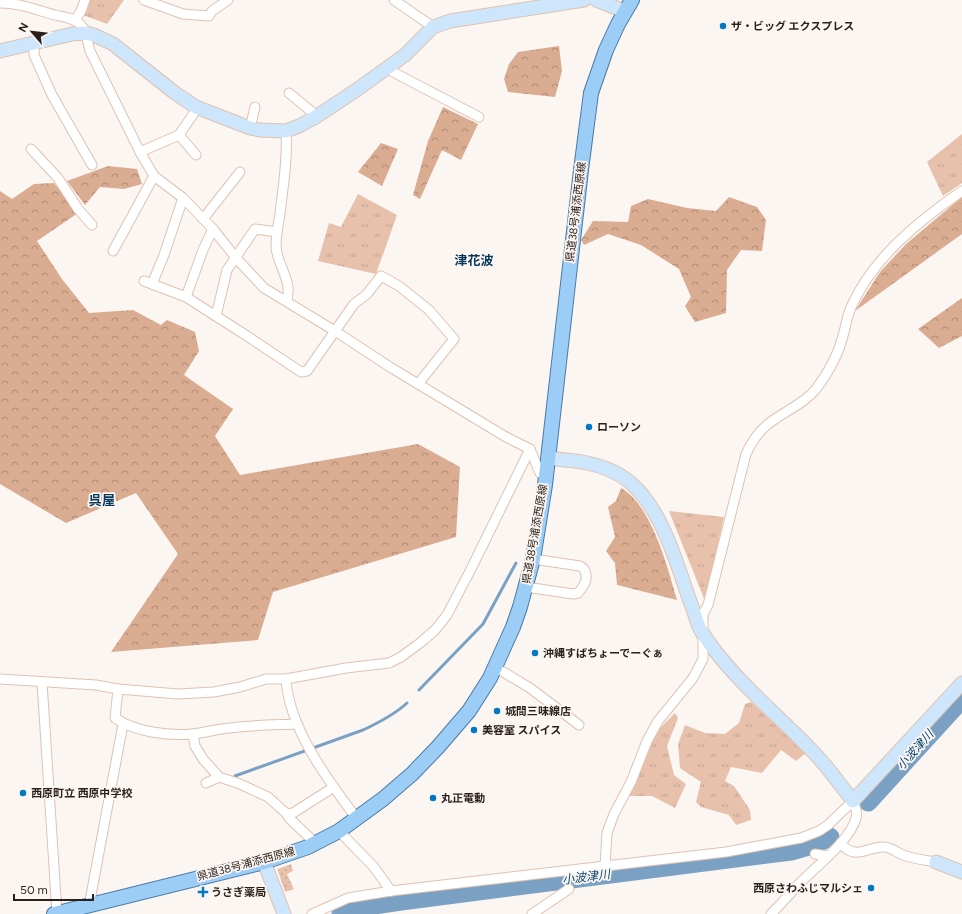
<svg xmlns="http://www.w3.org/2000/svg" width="962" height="914" font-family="Figtree,'Noto Sans JP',sans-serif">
	<defs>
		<pattern id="grass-tufts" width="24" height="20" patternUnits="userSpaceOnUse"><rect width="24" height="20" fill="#e7c1ab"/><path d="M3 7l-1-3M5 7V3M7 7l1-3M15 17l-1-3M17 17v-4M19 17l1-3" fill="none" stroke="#c6a593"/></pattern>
		<pattern id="forest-crowns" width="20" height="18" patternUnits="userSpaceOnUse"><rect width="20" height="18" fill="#daac91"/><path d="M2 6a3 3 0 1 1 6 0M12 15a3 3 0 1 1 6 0" fill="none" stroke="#b18b76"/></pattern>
		<pattern id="park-dots" width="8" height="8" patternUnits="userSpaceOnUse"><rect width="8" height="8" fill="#e7c1ab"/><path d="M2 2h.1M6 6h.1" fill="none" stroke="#c6a593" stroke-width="1.8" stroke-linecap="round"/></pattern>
	</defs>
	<rect width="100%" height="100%" fill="#fcf6f3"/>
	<!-- grass -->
	<g fill="url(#grass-tufts)">
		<polygon points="90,0 124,0 107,24 83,15"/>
		<polygon points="962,134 962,183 943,196 927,162"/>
		<polygon points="358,194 397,215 376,274 318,261 329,223 341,227"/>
		<polygon points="669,511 724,517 705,601"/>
		<polygon points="751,702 806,753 796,761 781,750 762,773 731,767 725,781 734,786 750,810 751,820 736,825 729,815 701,807 696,802 701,782 680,768 678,744 685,725 705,733 725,734 739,723 745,704"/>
		<polygon points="675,713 678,718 667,746 674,775 686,784 675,808 652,796 629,796 658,730"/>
	</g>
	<!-- forest -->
	<g fill="url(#forest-crowns)">
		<polygon points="559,46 562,71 555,97 508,92 504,79 509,64 518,52"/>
		<polygon points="443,107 478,124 461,160 442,150 420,199 413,195 428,141"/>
		<polygon points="381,143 398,149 382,186 358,172"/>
		<polygon points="108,166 137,169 142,184 124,189 100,187 85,205 67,181"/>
		<polygon points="54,183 78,213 37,241 62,279 89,313 133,310 161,325 167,320 195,332 199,351 184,375 233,409 215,436 240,475 418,444 460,467 456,537 273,592 258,640 111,652 178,554 136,493 66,523 0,484 0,191 12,199 34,184"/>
		<polygon points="729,197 757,207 766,220 762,251 741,250 727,270 726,313 695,322 685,306 691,297 679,269 641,245 608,234 584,245 581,240 593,221 628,222 631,206 648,199 687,208 716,211"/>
		<polygon points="962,197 962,234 855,311 880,272 906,244"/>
		<polygon points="962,298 962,336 939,348 918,329"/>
		<path d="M621,488C651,504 668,568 677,600L617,585L615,563L606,551L615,537L608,507L616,501Z"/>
	</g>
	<!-- park -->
	<polygon fill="url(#park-dots)" points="291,864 293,871 287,874 294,889 285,892 278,871 278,869"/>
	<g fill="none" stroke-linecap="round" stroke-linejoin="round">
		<!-- stream -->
		<g stroke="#7aa0c3" stroke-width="3">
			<polyline points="419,690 483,624 516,563"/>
			<path d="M235,776L363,730C378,723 394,715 407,703"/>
		</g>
		<!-- river -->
		<g stroke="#7aa0c3" stroke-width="19">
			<polyline points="868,802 962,699"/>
			<polyline points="341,914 355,908 401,901 791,851 812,845 830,837"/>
		</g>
		<!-- street casing -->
		<g stroke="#dfc2b1" stroke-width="11">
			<g id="street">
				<polyline points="144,0 183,14 209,16 212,11 228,0"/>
				<polyline points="394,0 433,27"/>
				<path d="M0,3C20,3 36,10 55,15C64,17 74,18 81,25C88,32 87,42 90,51L140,152L154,176L183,198L213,229L236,258L264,288L335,331L390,367L506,437L530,449L540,473L545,464"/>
				<polyline points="75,20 81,11 85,0"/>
				<polyline points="34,43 34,55 52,95 92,165"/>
				<polyline points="389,67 393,72 479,117"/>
				<polyline points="289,93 317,116"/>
				<polyline points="250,128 255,107"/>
				<path d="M286,131C288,158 283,187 280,214C278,225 276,236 276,247C277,262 287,274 288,288C289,292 287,297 287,301"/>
				<polyline points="179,135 196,155"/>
				<polyline points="31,149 58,178 78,209 92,225"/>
				<polyline points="140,152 179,135 194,113 196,107"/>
				<polyline points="203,219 240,172"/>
				<polyline points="113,251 154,176"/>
				<polyline points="144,281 186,297 244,334 301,372 307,371 354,304 367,294 381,276 399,286 429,310 454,339 418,384"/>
				<polyline points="152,284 164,255 183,198"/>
				<polyline points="186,297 203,250 213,229"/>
				<polyline points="216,316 227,270 255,229 277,232"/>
				<path d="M526,587L573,594L578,593C585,585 589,578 584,569L580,566L533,559"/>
				<polyline points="495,667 530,688 579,725"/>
				<polyline points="0,679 96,685 118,689 178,694 214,692 240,687 266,679 286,679 346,668 389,663 401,657 420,643 435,630 447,615 471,569 530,449"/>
				<path d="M286,679C289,729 328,780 357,819"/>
				<polyline points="42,682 57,913"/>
				<path d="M118,689L115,718C135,732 168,736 192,734C204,733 217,729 229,728C251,725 274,725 297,724"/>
				<polyline points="193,734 195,746 203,759 219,777 240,784 268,797 287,814 289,818 310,838 314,844"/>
				<polyline points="206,783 219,777"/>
				<polyline points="287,814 293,813 334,787"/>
				<polyline points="339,831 373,866 391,891"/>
				<path d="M841,843C854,861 867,847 883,847C891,847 896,852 903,855C913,859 925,860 936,862"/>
				<polyline points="815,854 828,856"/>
				<path d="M605,866L607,833L614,814L631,782L647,741L658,721L693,678L703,659V614L708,605L746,454C751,443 757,433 767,425C782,412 803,405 816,389C829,372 839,354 844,332C847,321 847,315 853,303C875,256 920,220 962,191"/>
				<polyline points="89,906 123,724"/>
				<path d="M312,914L348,898L391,891L726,852L801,838L819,831L828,825L853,801C855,806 858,812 856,818C851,839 818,865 803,880C792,891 782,903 771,914"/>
				<polyline points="532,914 569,889"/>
			</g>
		</g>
		<!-- secondary casing -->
		<g stroke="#dfc2b1" stroke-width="15">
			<g id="secondary">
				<polyline points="596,0 624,11"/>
				<polyline points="0,51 72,34 86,33 94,35 113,44 175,93 196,107 250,128 260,130 286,131 299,126 314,118 355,91 405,55 433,27 450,21 584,0"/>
				<path d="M548,457C561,461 574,460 587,463C603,466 622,474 633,485C664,514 677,565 691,604C695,613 697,626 703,634C734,681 779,715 817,756C830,770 841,786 853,801L962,683"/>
				<polyline points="264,862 284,914"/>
				<polyline points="936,862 962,872"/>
			</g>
		</g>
		<!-- primary casing -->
		<g stroke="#497ba5" stroke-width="16">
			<polyline id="primary" points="54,914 264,862 308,847 339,831 383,799 412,774 438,747 469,711 490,678 513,627 520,607 533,559 545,485 581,170 591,93 606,50 618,24 632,0"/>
		</g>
		<!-- street -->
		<use href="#street" stroke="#fff" stroke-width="9"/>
		<!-- secondary -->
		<use href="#secondary" stroke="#cee6fb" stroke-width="13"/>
		<!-- primary -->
		<use href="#primary" stroke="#9ccdf7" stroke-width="14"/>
	</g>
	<!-- markers -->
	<g fill="#0378c2" stroke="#fcf6f3" stroke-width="1.5">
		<circle cx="723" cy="26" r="4"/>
		<circle cx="589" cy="427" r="4"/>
		<circle cx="535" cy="653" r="4"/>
		<circle cx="497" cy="711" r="4"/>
		<circle cx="474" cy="730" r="4"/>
		<circle cx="23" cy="793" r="4"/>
		<circle cx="433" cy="798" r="4"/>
		<circle cx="871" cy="888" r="4"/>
		<path d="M201 886h4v4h4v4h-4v4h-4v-4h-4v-4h4z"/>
	</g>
	<g text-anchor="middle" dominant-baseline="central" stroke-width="3.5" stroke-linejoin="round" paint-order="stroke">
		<!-- poi labels -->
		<g font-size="11" font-weight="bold" fill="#2a1f19" stroke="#fcf6f3" text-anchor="start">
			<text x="731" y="26">ザ・ビッグ エクスプレス</text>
			<text x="597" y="427">ローソン</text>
			<text x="543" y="653">沖縄すばちょーでーぐぁ</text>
			<text x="505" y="711">城間三味線店</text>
			<text x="482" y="730">美容室 スパイス</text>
			<text x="31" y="793">西原町立 西原中学校</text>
			<text x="441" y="798">丸正電動</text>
			<text x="863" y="888" text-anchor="end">西原さわふじマルシェ</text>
			<text x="211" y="892">うさぎ薬局</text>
		</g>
		<!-- street labels -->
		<g font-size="11" fill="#2a1f19" stroke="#fcf6f3">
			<text transform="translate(576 212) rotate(-83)">県道38号浦添西原線</text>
			<text transform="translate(535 534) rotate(-80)">県道38号浦添西原線</text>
			<text transform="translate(246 864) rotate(-15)">県道38号浦添西原線</text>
		</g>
		<!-- water labels -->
		<g font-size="12" font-style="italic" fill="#034471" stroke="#fcf6f3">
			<text transform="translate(915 750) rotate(-48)">小波津川</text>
			<text transform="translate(586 877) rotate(-7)">小波津川</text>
		</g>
		<!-- quarter labels -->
		<g font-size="13" font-weight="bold" fill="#07385c" stroke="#fcf6f3">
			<text x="474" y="260">津花波</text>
			<text x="102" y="500">呉屋</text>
		</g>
	</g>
	<!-- north arrow -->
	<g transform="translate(32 32) rotate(298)" stroke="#fcf6f3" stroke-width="3" paint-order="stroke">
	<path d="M0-3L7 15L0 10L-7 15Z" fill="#2a1f19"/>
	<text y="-6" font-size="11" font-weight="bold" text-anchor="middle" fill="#2a1f19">N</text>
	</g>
	<!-- scale -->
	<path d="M14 894v6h79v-6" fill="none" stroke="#2a1f19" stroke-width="2"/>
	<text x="20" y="894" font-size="12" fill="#2a1f19" stroke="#fcf6f3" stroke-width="3" paint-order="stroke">50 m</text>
</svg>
